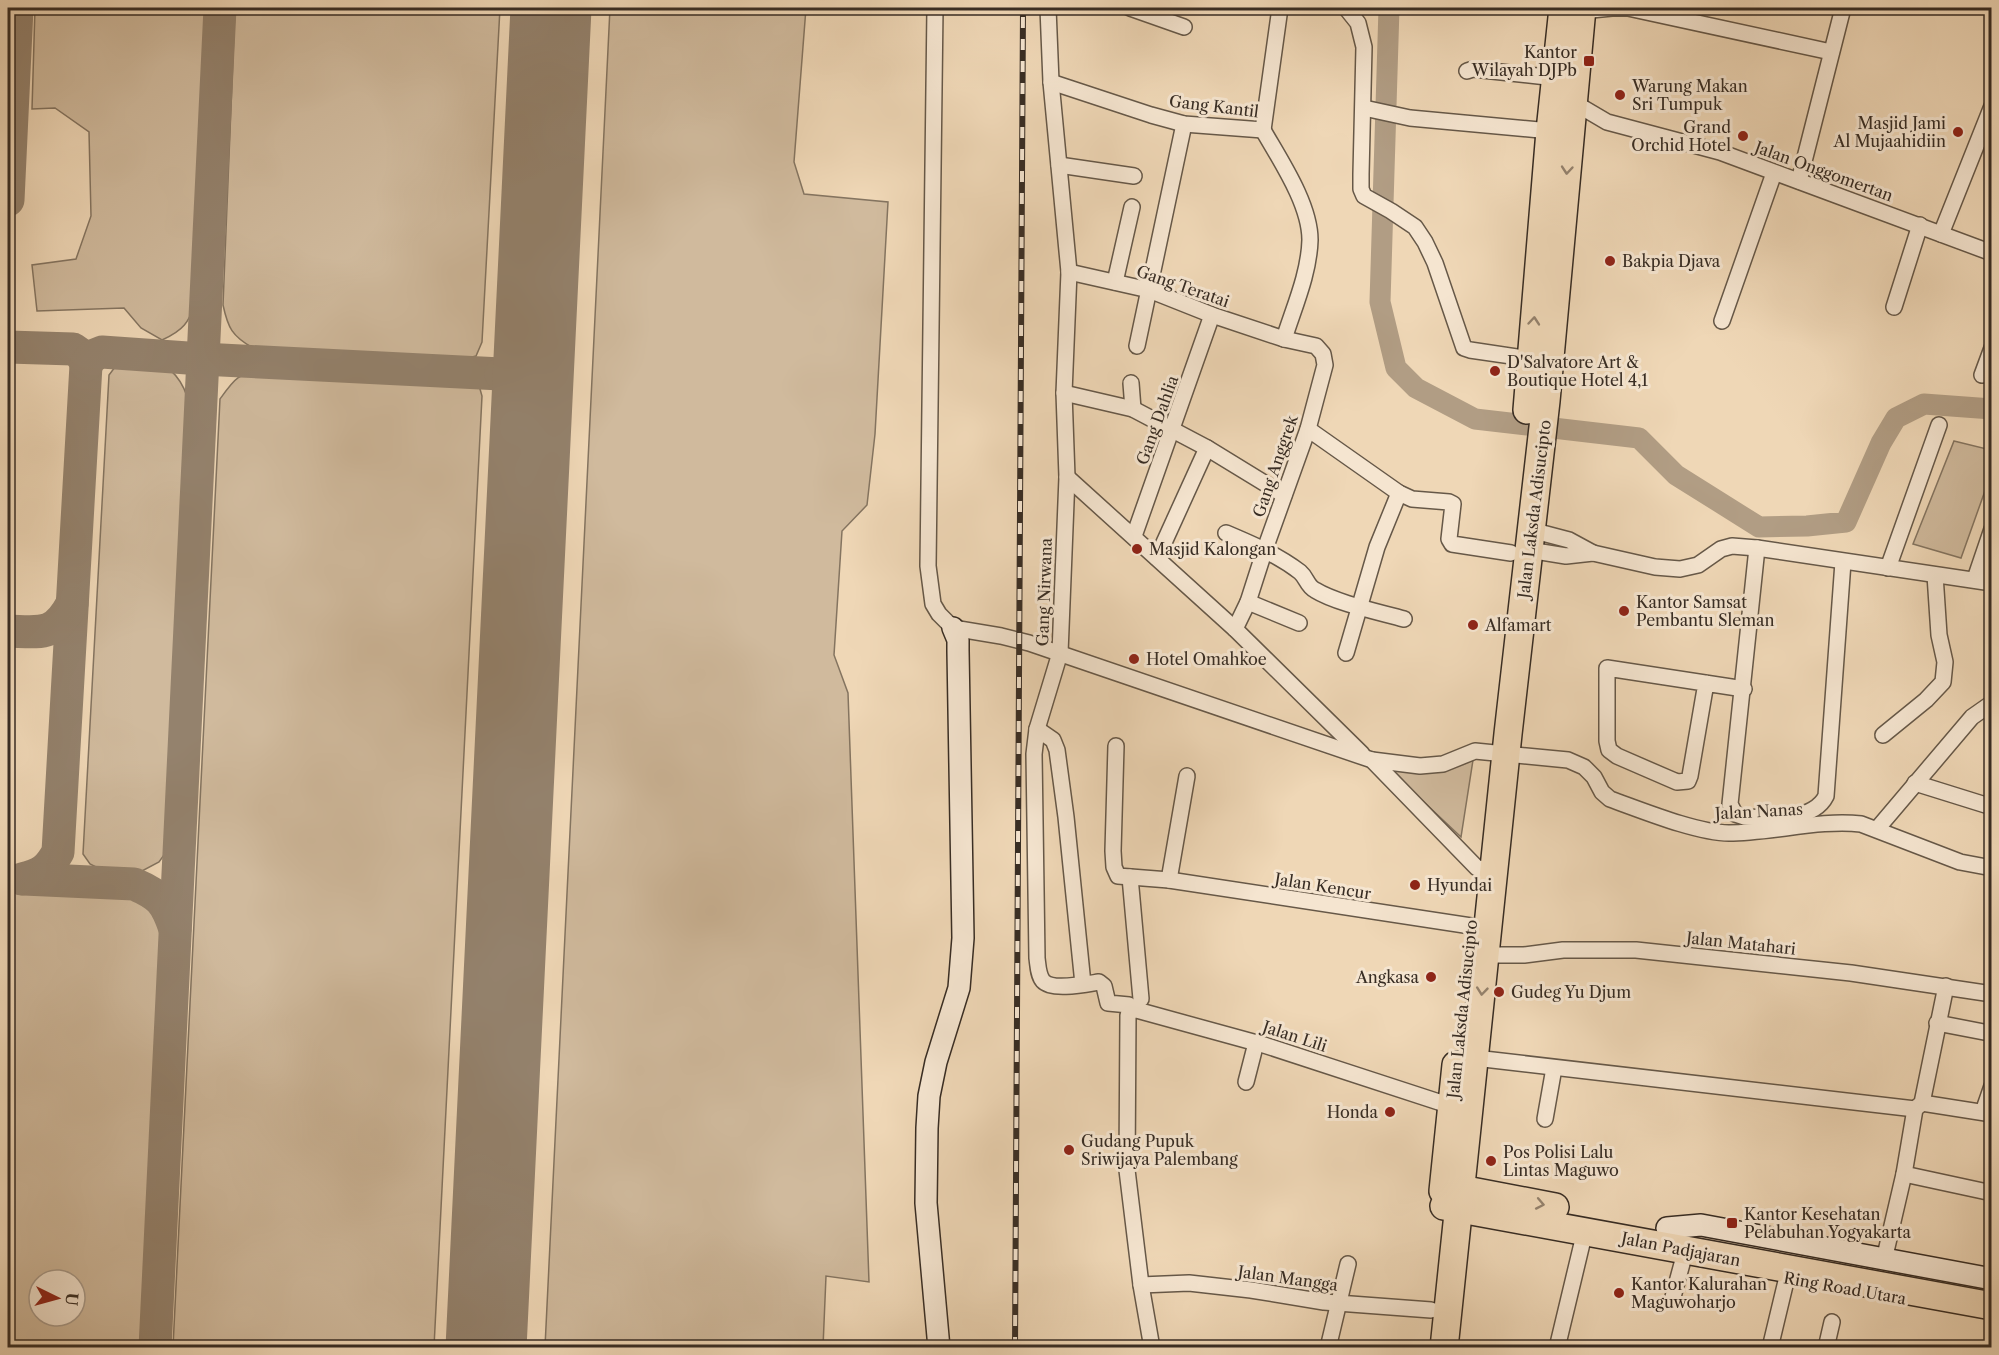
<svg xmlns="http://www.w3.org/2000/svg" width="1999" height="1355" font-family="'Libre Caslon Text',serif">
	<rect width="100%" height="100%" fill="#efd7b6"/>
	<filter id="stains"><feTurbulence type="fractalNoise" baseFrequency=".00333" numOctaves="4"/><feColorMatrix values="0 0 0 0 .2 0 0 0 0 .09 0 0 0 0 .02 0 0 0 .5 -.17"/></filter>
	<radialGradient id="worn" r=".72"><stop offset=".6" stop-color="#630" stop-opacity="0"/><stop offset="1" stop-color="#630" stop-opacity=".3"/></radialGradient>
	<!-- green -->
	<g fill="#d0ba9d" stroke="#847460" stroke-width="1.5" fill-rule="evenodd">
		<path d="M35,8H210L197,301C188,323 184,330 162,340L141,328L124,308L37,311L32,265L76,259L91,216L89,132L55,108L32,109Z"/>
		<path d="M235,8H500L482,342L476,356L461,360L253,348C232,336 228,328 223,305Z"/>
		<polygon points="610,8 806,8 794,162 804,194 888,202 875,434 867,505 842,531 834,655 848,693 869,1282 826,1276 823,1347 545,1347"/>
		<path d="M158,362C179,372 188,392 191,414L169,848L159,862L142,871L100,869L90,864L83,854L109,375L118,363Z"/>
		<path d="M264,371L472,383L480,389L482,396L434,1347H173L220,399C235,378 238,373 264,371Z"/>
		<polygon points="1954,441 1991,450 1991,474 1961,558 1913,544"/>
		<polygon points="1473,760 1461,837 1391,771 1428,771"/>
		<path d="M8,893L141,897C156,907 161,917 164,935L144,1347H8ZM39,1280H75V1316H39Z"/>
	</g>
	<g fill="none" stroke-linecap="round" stroke-linejoin="round">
		<!-- river -->
		<polyline stroke="#b19d84" stroke-width="21" points="1389,8 1380,302 1396,368 1416,388 1475,419 1639,438 1676,475 1759,527 1807,526 1846,522 1881,443 1896,418 1924,404 1992,409"/>
		<!-- taxiway -->
		<g stroke="#94826d" stroke-width="33">
			<polyline points="8,200 17,8"/>
			<path d="M8,347L73,349L83,356L86,365L58,852C48,870 42,874 22,879"/>
			<polyline points="86,365 92,356 102,352 202,359 501,374 516,381 532,400"/>
			<path d="M501,374C519,368 526,362 534,344"/>
			<path d="M8,631C41,632 54,637 72,604"/>
			<path d="M24,879L134,884C160,895 166,902 175,929"/>
			<polyline points="155,1348 220,8"/>
		</g>
		<!-- runway -->
		<polyline stroke="#94826d" stroke-width="81" points="486,1348 551,8"/>
		<!-- street casing -->
		<g stroke="#665848" stroke-width="18">
			<g id="street">
				<polyline points="935,8 928,566 933,604 939,614 953,628 1001,636 1029,643 1372,760 1477,868 1495,870"/>
				<path d="M1048,8L1051,82L1069,272L1064,393L1067,477L1060,653L1037,729L1034,754L1037,958C1038,965 1038,975 1043,981C1052,991 1086,984 1099,982L1104,986L1108,1003L1129,1005L1133,1009"/>
				<polyline points="1130,8 1184,27"/>
				<polyline points="1346,8 1358,23 1364,47 1361,174 1361,189 1364,196 1391,211 1415,227 1425,242 1435,263 1464,348 1470,350 1531,359"/>
				<polyline points="1581,11 1612,8 1628,8 1831,52"/>
				<polyline points="1467,71 1473,69 1556,78"/>
				<polyline points="1051,82 1151,115 1184,124 1263,130"/>
				<polyline points="1573,102 1607,122 1720,152 1992,253"/>
				<polyline points="1364,108 1410,118 1550,131"/>
				<path d="M1263,130C1280,160 1310,204 1310,240C1309,274 1294,307 1284,339"/>
				<polyline points="1263,130 1280,8"/>
				<polyline points="1059,165 1134,176"/>
				<polyline points="1799,181 1843,8"/>
				<polyline points="1941,234 1992,106"/>
				<polyline points="1069,272 1149,290 1212,315 1284,339 1316,346 1323,354 1325,365 1308,429 1265,549 1248,602 1235,629"/>
				<polyline points="1115,282 1132,207"/>
				<polyline points="1894,307 1920,225"/>
				<polyline points="1722,321 1774,173"/>
				<polyline points="1137,346 1184,124"/>
				<polyline points="1982,375 1992,348"/>
				<polyline points="1131,383 1133,409"/>
				<polyline points="1064,393 1133,409 1207,448 1284,495"/>
				<polyline points="1308,429 1399,493 1412,499 1449,502 1453,504 1449,539 1452,544 1511,553"/>
				<polyline points="1067,477 1235,629 1362,754"/>
				<polyline points="1531,530 1569,540 1593,553"/>
				<path d="M1226,533C1252,544 1278,555 1300,572C1307,578 1307,586 1315,590C1336,603 1379,612 1404,619"/>
				<polyline points="1134,536 1212,315"/>
				<path d="M1757,548L1730,804L1735,814L1744,817C1769,818 1813,822 1826,796L1843,562"/>
				<polyline points="1529,550 1566,556 1593,553 1655,567 1680,569 1698,565 1721,549 1732,546 1757,548 1992,583"/>
				<polyline points="1157,558 1207,448"/>
				<polyline points="1888,568 1939,425"/>
				<polyline points="1975,579 1992,529"/>
				<polyline points="1248,602 1299,623"/>
				<polyline points="1346,653 1377,547 1399,493"/>
				<polyline points="1706,683 1690,776 1688,781 1677,782 1617,756 1609,750 1607,741 1607,668 1744,689"/>
				<polyline points="1037,729 1053,740 1057,750 1066,817 1083,984"/>
				<polyline points="1883,735 1926,700 1943,682 1945,662 1939,635 1935,575"/>
				<polyline points="1116,746 1113,851 1114,867 1118,876 1169,880 1471,926"/>
				<path d="M1372,760L1420,766L1443,764L1475,751L1568,760L1584,767L1594,777L1602,792L1610,799C1641,810 1697,833 1729,833C1771,833 1821,819 1861,824L1960,862L1992,868"/>
				<polyline points="1915,783 1992,807"/>
				<polyline points="1877,829 1972,717 1992,703"/>
				<polyline points="1130,877 1141,999"/>
				<polyline points="1169,880 1187,776"/>
				<polyline points="1486,955 1524,955 1563,950 1636,950 1851,973 1992,994"/>
				<polyline points="1937,1023 1989,1033"/>
				<polyline points="1475,1058 1915,1109"/>
				<polyline points="1246,1082 1256,1043"/>
				<polyline points="1922,1103 1992,1114"/>
				<polyline points="1983,1112 1992,1086"/>
				<polyline points="1545,1119 1554,1068"/>
				<polyline points="1904,1174 1992,1193"/>
				<polyline points="1884,1260 1904,1174 1915,1109 1922,1103 1946,986"/>
				<polyline points="1141,1285 1189,1283 1251,1290 1324,1302 1431,1310"/>
				<polyline points="1673,1297 1683,1260"/>
				<polyline points="1152,1348 1141,1285 1127,1170 1128,1015 1133,1009 1264,1045 1451,1106"/>
				<polyline points="1328,1348 1348,1264"/>
				<polyline points="1557,1348 1585,1231"/>
				<polyline points="1770,1348 1787,1277"/>
				<polyline points="1826,1348 1832,1322"/>
			</g>
		</g>
		<!-- secondary casing -->
		<g stroke="#382d24" stroke-width="24">
			<g id="secondary">
				<polyline points="1667,1228 1701,1225 1992,1279"/>
				<polyline points="939,1348 926,1203 927,1128 929,1096 936,1062 959,988 963,938 958,651 958,640 953,628"/>
			</g>
		</g>
		<!-- highway casing -->
		<g stroke="#382d24" stroke-width="30">
			<g id="highway">
				<polyline points="1527,410 1550,131 1563,8"/>
				<polyline points="1445,1186 1555,1207"/>
				<polyline points="1443,1191 1456,1065"/>
				<polyline points="1444,1206 1992,1306"/>
				<polyline points="1444,1348 1508,734 1546,401 1582,8"/>
			</g>
		</g>
		<!-- street -->
		<use href="#street" stroke="#f5e5d0" stroke-width="15"/>
		<!-- secondary -->
		<use href="#secondary" stroke="#f5e5d0" stroke-width="21"/>
		<!-- highway -->
		<use href="#highway" stroke="#efd7b6" stroke-width="27"/>
		<!-- rail casing -->
		<g stroke="#382d24" stroke-width="6">
			<polyline id="rail" points="1015,1348 1023,8"/>
		</g>
		<!-- rail -->
		<use href="#rail" stroke="#f5e5d0" stroke-width="4" stroke-dasharray="11" stroke-linecap="butt"/>
	</g>
	<!-- one-way arrows -->
	<defs><path id="oneway-chevron" d="M-2-3.5L2.5 0L-2 3.5" fill="none" stroke-width="1.6" stroke-linecap="round" stroke-linejoin="round" transform="scale(1.5)"/></defs>
	<g stroke="#94826d">
		<use href="#oneway-chevron" transform="translate(1567 170) rotate(95)"/>
		<use href="#oneway-chevron" transform="translate(1534 321) rotate(-85)"/>
		<use href="#oneway-chevron" transform="translate(1482 991) rotate(96)"/>
		<use href="#oneway-chevron" transform="translate(1540 1204) rotate(11)"/>
	</g>
	<!-- markers -->
	<g fill="#8f2418" stroke="#f5e5d0" stroke-width="2">
		<rect x="1583" y="55" width="12" height="12" rx="3"/>
		<circle cx="1620" cy="95" r="6"/>
		<circle cx="1958" cy="132" r="6"/>
		<circle cx="1743" cy="136" r="6"/>
		<circle cx="1610" cy="261" r="6"/>
		<circle cx="1495" cy="371" r="6"/>
		<circle cx="1137" cy="549" r="6"/>
		<circle cx="1624" cy="611" r="6"/>
		<circle cx="1473" cy="625" r="6"/>
		<circle cx="1134" cy="659" r="6"/>
		<circle cx="1415" cy="885" r="6"/>
		<circle cx="1431" cy="977" r="6"/>
		<circle cx="1499" cy="992" r="6"/>
		<circle cx="1390" cy="1112" r="6"/>
		<circle cx="1069" cy="1150" r="6"/>
		<circle cx="1491" cy="1161" r="6"/>
		<rect x="1726" y="1217" width="12" height="12" rx="3"/>
		<circle cx="1619" cy="1293" r="6"/>
	</g>
	<g text-anchor="middle" dominant-baseline="central" stroke-width="6" stroke-linejoin="round" paint-order="stroke">
		<!-- poi labels -->
		<g font-size="16" fill="#382d24" stroke="#f5e5d0" text-anchor="start">
			<text x="1577" y="52" text-anchor="end">Kantor<tspan x="1577" dy="18">Wilayah DJPb</tspan></text>
			<text x="1632" y="86">Warung Makan<tspan x="1632" dy="18">Sri Tumpuk</tspan></text>
			<text x="1946" y="123" text-anchor="end">Masjid Jami<tspan x="1946" dy="18">Al Mujaahidiin</tspan></text>
			<text x="1731" y="127" text-anchor="end">Grand<tspan x="1731" dy="18">Orchid Hotel</tspan></text>
			<text x="1622" y="261">Bakpia Djava</text>
			<text x="1507" y="362">D'Salvatore Art &amp;<tspan x="1507" dy="18">Boutique Hotel 4,1</tspan></text>
			<text x="1149" y="549">Masjid Kalongan</text>
			<text x="1636" y="602">Kantor Samsat<tspan x="1636" dy="18">Pembantu Sleman</tspan></text>
			<text x="1485" y="625">Alfamart</text>
			<text x="1146" y="659">Hotel Omahkoe</text>
			<text x="1427" y="885">Hyundai</text>
			<text x="1419" y="977" text-anchor="end">Angkasa</text>
			<text x="1511" y="992">Gudeg Yu Djum</text>
			<text x="1378" y="1112" text-anchor="end">Honda</text>
			<text x="1081" y="1141">Gudang Pupuk<tspan x="1081" dy="18">Sriwijaya Palembang</tspan></text>
			<text x="1503" y="1152">Pos Polisi Lalu<tspan x="1503" dy="18">Lintas Maguwo</tspan></text>
			<text x="1744" y="1214">Kantor Kesehatan<tspan x="1744" dy="18">Pelabuhan Yogyakarta</tspan></text>
			<text x="1631" y="1284">Kantor Kalurahan<tspan x="1631" dy="18">Maguwoharjo</tspan></text>
		</g>
		<!-- street labels -->
		<g font-size="16" fill="#382d24" stroke="#f5e5d0">
			<text transform="translate(1214 106) rotate(7)">Gang Kantil</text>
			<text transform="translate(1824 171) rotate(20)">Jalan Onggomertan</text>
			<text transform="translate(1183 286) rotate(19)">Gang Teratai</text>
			<text transform="translate(1157 420) rotate(-70)">Gang Dahlia</text>
			<text transform="translate(1275 466) rotate(-71)">Gang Anggrek</text>
			<text transform="translate(1534 509) rotate(-83)">Jalan Laksda Adisucipto</text>
			<text transform="translate(1044 592) rotate(-88)">Gang Nirwana</text>
			<text transform="translate(1759 811) rotate(-3)">Jalan Nanas</text>
			<text transform="translate(1323 886) rotate(9)">Jalan Kencur</text>
			<text transform="translate(1741 943) rotate(6)">Jalan Matahari</text>
			<text transform="translate(1462 1009) rotate(-84)">Jalan Laksda Adisucipto</text>
			<text transform="translate(1295 1036) rotate(18)">Jalan Lili</text>
			<text transform="translate(1681 1249) rotate(11)">Jalan Padjajaran</text>
			<text transform="translate(1288 1278) rotate(8)">Jalan Mangga</text>
			<text transform="translate(1845 1288) rotate(10)">Ring Road Utara</text>
		</g>
	</g>
	<!-- margin -->
	<rect width="1999" height="1355" fill="none" stroke="#efd7b6" stroke-width="30"/>
	<rect x="9" y="9" width="1981" height="1337" fill="none" stroke="#382d24" stroke-width="3"/>
	<rect x="15" y="15" width="1969" height="1325" fill="none" stroke="#382d24" stroke-width="1.5"/>
	<!-- north arrow -->
	<g transform="translate(57 1298) rotate(95)"><circle r="28" fill="#f5e5d0" stroke="#a99b8b" stroke-width="1.5"/>
	<path d="M0-4.5L10 22L0 15L-10 22Z" fill="#8f2418"/>
	<text y="-9" font-size="16" font-weight="bold" text-anchor="middle" fill="#382d24">U</text>
	</g>
	<rect width="100%" height="100%" filter="url(#stains)"/>
	<rect width="100%" height="100%" fill="url(#worn)"/>
</svg>
